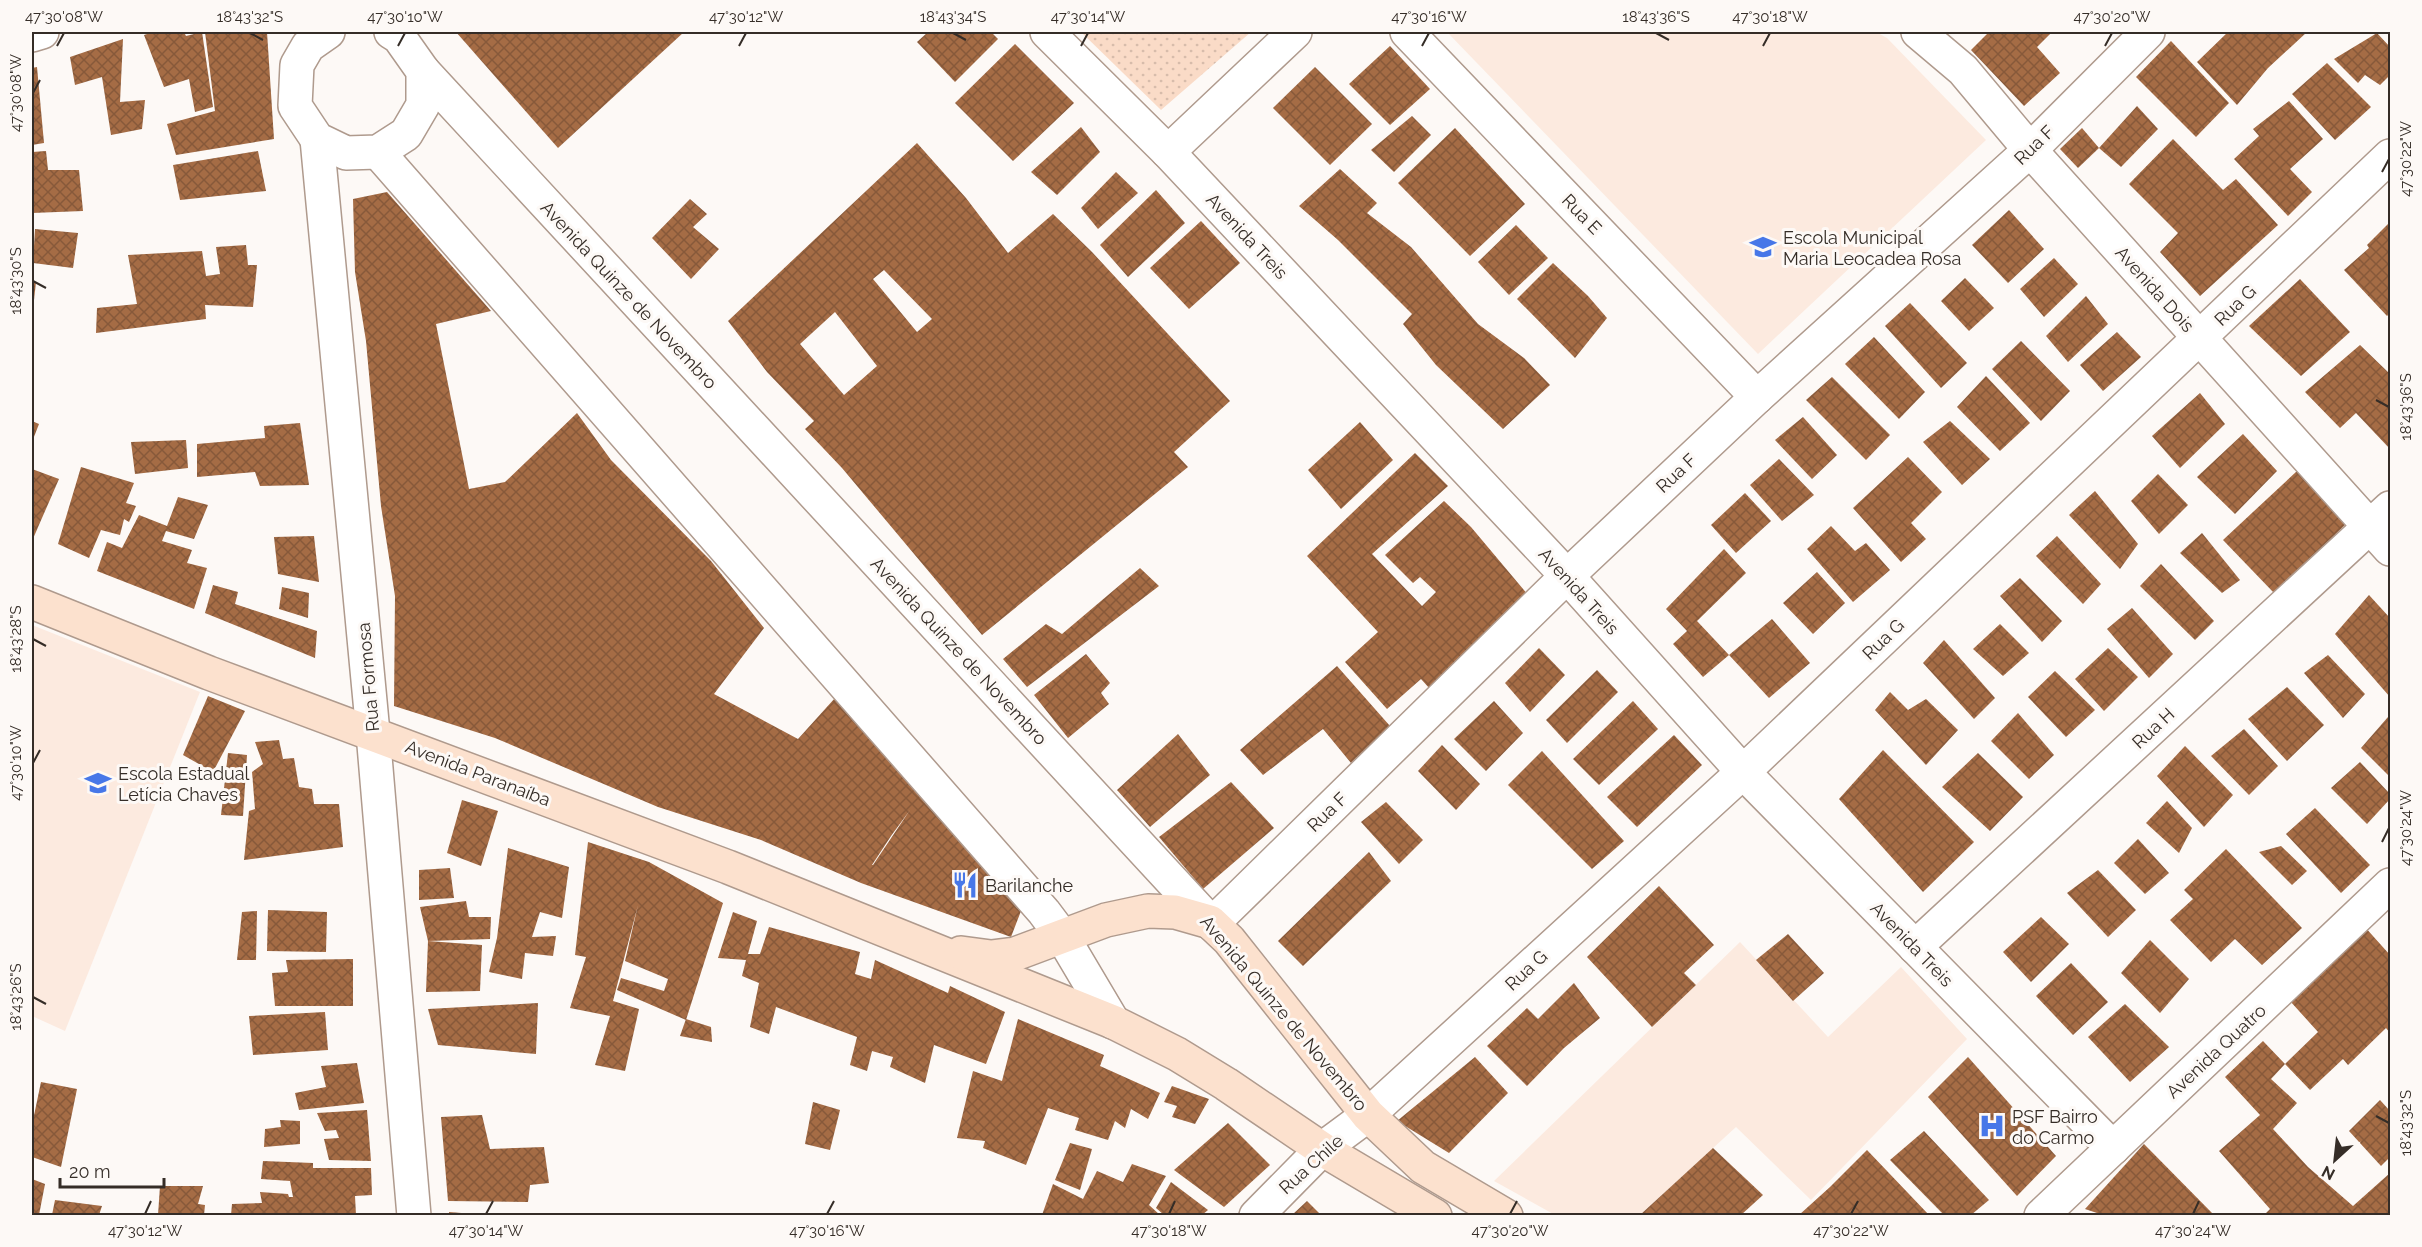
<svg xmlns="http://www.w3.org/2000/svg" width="2422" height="1247" font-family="Raleway,sans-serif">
	<defs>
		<pattern id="park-dots" width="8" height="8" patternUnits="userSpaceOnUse" patternTransform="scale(1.5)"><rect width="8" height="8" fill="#fadbc7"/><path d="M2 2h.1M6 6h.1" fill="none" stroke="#d7bcab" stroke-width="1.8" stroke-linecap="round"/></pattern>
		<pattern id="building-cross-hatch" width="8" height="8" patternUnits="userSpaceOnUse" patternTransform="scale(1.5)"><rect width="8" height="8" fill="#a56c45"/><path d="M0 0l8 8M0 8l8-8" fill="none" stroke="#87593a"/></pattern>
	</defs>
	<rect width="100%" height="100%" fill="#fdf9f6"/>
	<!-- built -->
	<g fill="#fceadf">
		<polygon points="1447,32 1876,32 1887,38 1986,140 1758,354"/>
		<polygon points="32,625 200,692 65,1031 32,1016"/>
		<polygon points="1740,942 1828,1037 1901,967 1967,1039 1811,1200 1736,1127 1640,1215 1555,1215 1494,1181"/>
	</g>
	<!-- park -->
	<polygon fill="url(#park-dots)" points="1081,32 1251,32 1161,110"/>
	<!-- building -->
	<g fill="url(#building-cross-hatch)" fill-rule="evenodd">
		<polygon points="154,32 184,32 186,36 202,32 213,107 195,112 189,79 164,87 144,35"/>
		<polygon points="205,32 267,32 274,139 176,155 167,124 215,111"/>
		<polygon points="456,32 684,32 558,148"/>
		<polygon points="928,32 991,32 998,39 955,82 917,42"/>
		<polygon points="1989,32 2052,32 2037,47 2060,73 2024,106 1971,50"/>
		<polygon points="2228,32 2307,32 2268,68 2237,105 2197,62"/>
		<polygon points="2377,33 2390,47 2390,75 2380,85 2365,75 2358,83 2334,59"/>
		<polygon points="123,39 120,102 145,100 142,129 111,135 102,77 75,85 70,57"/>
		<polygon points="2171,41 2229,103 2196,137 2136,77"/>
		<polygon points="1015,44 1074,103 1013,161 955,103"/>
		<polygon points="1390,46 1430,89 1390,125 1349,84"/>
		<polygon points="2327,63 2371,107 2335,140 2292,94"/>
		<polygon points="37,67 44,143 32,145 32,68"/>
		<polygon points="1315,67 1372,124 1330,165 1273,108"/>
		<polygon points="2289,101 2323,139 2290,169 2312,192 2288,216 2234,159 2259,136 2253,129"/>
		<polygon points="2137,106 2158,129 2121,167 2099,148"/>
		<polygon points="1412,116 1431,135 1394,172 1371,150"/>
		<polygon points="1081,127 1100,152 1057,195 1031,172"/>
		<polygon points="1455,128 1525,204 1470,256 1398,183"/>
		<polygon points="2082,128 2099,148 2078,168 2060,149"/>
		<polygon points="2173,139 2223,190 2236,179 2278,225 2200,296 2160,252 2178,233 2129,184"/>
		<path d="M917,143L966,198L1008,253L1053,214L1092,252L1230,401L1174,452L1188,467L982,635L842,468L805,429L814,421L767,372L728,321ZM884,270L932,319L917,332L873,279ZM835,312L877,366L844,395L800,344Z"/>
		<polygon points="46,151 48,170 79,170 83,211 32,213 32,152"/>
		<polygon points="258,151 266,191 180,200 173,165"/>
		<polygon points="1340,169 1377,203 1367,213 1411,247 1478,324 1524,358 1550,385 1503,429 1436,365 1403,324 1412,314 1338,240 1299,206"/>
		<polygon points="1116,172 1138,193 1098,229 1081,208"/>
		<polygon points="1156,190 1185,223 1128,277 1100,245"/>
		<path d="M387,192L491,311L436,324L469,489L505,482L577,413L611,460L711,561L764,628L714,694L798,739L835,698L922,793L1021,911L1011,937L861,883L761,840L658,807L495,738L394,706L395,596L381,506L366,341L355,272L353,199ZM910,810L873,865H872L891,836Z"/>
		<polygon points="690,199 707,214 693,227 719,249 691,279 652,238"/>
		<polygon points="2009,210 2044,249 2008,283 1972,245"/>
		<polygon points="1201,221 1240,263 1189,309 1150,268"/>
		<polygon points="2390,222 2390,313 2387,316 2344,270 2369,248 2367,245"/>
		<polygon points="1516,225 1548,258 1509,295 1478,262"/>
		<polygon points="35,229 78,233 73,268 33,263"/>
		<polygon points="246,245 248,265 257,265 253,307 205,305 206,319 96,333 97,308 137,304 128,255 202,251 206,276 220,274 216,247"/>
		<polygon points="2054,258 2078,284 2044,317 2020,289"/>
		<polygon points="1553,263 1588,296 1607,318 1575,358 1517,299"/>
		<polygon points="1965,278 1994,308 1969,331 1941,301"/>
		<polygon points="2300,279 2350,332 2301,376 2249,326"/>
		<polygon points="32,281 36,282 33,309 32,309"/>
		<polygon points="2086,296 2108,324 2068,362 2046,336"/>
		<polygon points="1910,303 1967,363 1941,388 1885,326"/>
		<polygon points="2117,332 2141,357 2103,391 2080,365"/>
		<polygon points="1874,337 1925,392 1899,419 1845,364"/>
		<polygon points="2021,341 2070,391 2041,421 1992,369"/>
		<polygon points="2360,345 2390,374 2390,449 2356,413 2340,428 2305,392"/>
		<polygon points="1986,376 2030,423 2000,451 1957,407"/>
		<polygon points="1832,377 1890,435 1866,460 1806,400"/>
		<polygon points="2200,393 2225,424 2180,468 2152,436"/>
		<polygon points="1803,417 1837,455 1812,479 1775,440"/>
		<polygon points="32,421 39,424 32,442"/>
		<polygon points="1950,421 1990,459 1962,485 1923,442"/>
		<polygon points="1360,422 1393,460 1341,509 1308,470"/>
		<polygon points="300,423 309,485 260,486 255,472 197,477 197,444 265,438 264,426"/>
		<polygon points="2243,434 2277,471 2235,514 2197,477"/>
		<polygon points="186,440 188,468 135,474 131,442"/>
		<polygon points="1415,453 1448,486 1372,554 1422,606 1436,592 1420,577 1413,583 1385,555 1444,501 1471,527 1528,595 1430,689 1421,679 1387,709 1345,662 1378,632 1307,556"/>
		<polygon points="1908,457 1942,492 1911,523 1926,539 1901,562 1853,508"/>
		<polygon points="1779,459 1814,495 1782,521 1750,485"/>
		<polygon points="81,467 134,483 126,503 136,506 129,522 124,519 120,535 101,530 89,558 58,544"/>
		<polygon points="32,469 59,479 32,541"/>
		<polygon points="2297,471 2346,524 2275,594 2223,540"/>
		<polygon points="2158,474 2188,505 2159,534 2131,501"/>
		<polygon points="2095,491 2138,544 2120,569 2069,515"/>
		<polygon points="1745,493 1771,521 1736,553 1711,525"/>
		<polygon points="178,497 208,505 194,539 166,531 162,541 192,550 187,563 207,568 194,609 97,571 107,542 122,548 139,515 167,526"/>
		<polygon points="1831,526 1855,551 1866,543 1890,570 1853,602 1807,549"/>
		<polygon points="2202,533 2240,580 2222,593 2180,553"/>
		<polygon points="314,536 319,582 278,574 274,537"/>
		<polygon points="2057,536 2101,584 2083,604 2036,556"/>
		<polygon points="1724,549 1746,573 1697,621 1729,655 1703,677 1673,644 1687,631 1666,609"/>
		<polygon points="2161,564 2214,621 2195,640 2140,586"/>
		<polygon points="1140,568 1159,586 1027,687 1003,659 1046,624 1062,634"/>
		<polygon points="1817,572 1845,603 1813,634 1783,603"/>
		<polygon points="2020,578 2062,621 2042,642 2000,596"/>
		<polygon points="213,585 238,592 235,604 317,631 315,658 205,613"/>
		<polygon points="282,587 309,593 308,618 279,609"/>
		<polygon points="2369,595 2390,618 2390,697 2335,634"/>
		<polygon points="2132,608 2173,654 2149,678 2107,629"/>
		<polygon points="1772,619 1810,663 1769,698 1729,655"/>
		<polygon points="2000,624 2029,653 2003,676 1973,649"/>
		<polygon points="1944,640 1995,698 1974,719 1923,663"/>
		<polygon points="1539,648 1565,675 1530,712 1505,683"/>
		<polygon points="2108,648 2138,677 2104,711 2075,679"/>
		<polygon points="1086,654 1110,683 1101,693 1109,704 1068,738 1034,695"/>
		<polygon points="2328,655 2365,694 2343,718 2304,673"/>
		<polygon points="1337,666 1390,726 1351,763 1323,729 1263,775 1240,750"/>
		<polygon points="1597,670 1618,692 1567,743 1546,720"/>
		<polygon points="2055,671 2095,710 2066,737 2028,697"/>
		<polygon points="2287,687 2324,725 2287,761 2248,719"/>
		<polygon points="1890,692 1908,710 1926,699 1958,730 1926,765 1875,710"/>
		<polygon points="208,696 245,711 213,772 183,755"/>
		<polygon points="1494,701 1523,733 1486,771 1454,739"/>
		<polygon points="1633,701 1658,729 1599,785 1573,759"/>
		<polygon points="2018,713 2054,755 2029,779 1991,741"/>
		<polygon points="2388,717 2390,719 2390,777 2361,748"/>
		<polygon points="2244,729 2278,766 2249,795 2211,756"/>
		<polygon points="1178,734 1210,775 1150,827 1117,790"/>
		<polygon points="1674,735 1702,765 1637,827 1607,797"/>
		<polygon points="279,740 283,759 294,758 299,787 312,789 314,804 339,804 343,847 244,860 249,811 255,809 252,772 263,764 255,742"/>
		<polygon points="1442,745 1480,784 1456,810 1418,771"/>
		<polygon points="2185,746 2233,795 2204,827 2157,776"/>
		<polygon points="1883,750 1974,842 1923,892 1839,799"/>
		<polygon points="1542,751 1624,841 1592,869 1508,785"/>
		<polygon points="228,753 247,755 243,816 221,815"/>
		<polygon points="1978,753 2023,797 1990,831 1942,787"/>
		<polygon points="2360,762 2390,794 2390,799 2367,824 2331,788"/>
		<polygon points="1231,782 1274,828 1203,889 1159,837"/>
		<polygon points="462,800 498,811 481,866 447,853"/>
		<polygon points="2167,801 2192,828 2179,853 2146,823"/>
		<polygon points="1386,802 1423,840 1399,864 1361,822"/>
		<polygon points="2315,808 2370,865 2341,893 2286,834"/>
		<polygon points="2138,839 2169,873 2145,894 2114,863"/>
		<polygon points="588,842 649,862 723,903 686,1020 617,990 621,978 664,991 668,979 625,961 638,905 613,1001 639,1009 625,1071 595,1065 610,1016 570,1008 586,957 575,955"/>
		<polygon points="2281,846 2307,871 2292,885 2259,852"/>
		<polygon points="508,848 569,867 562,918 540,912 532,937 556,936 553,956 525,953 522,979 489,972 497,938"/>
		<polygon points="2226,849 2302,928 2262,965 2235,939 2211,962 2170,920 2193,899 2184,890"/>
		<polygon points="1369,852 1391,881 1303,966 1278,941"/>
		<polygon points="450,868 454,898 419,900 419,870"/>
		<polygon points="2098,870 2136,910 2108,937 2067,893"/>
		<polygon points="1659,886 1714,945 1684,973 1696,985 1652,1027 1587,957"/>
		<polygon points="466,901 469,917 491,917 490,939 428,941 420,907"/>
		<polygon points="268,910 327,912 326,952 267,951"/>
		<polygon points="257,911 256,960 237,960 242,912"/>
		<polygon points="733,912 757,921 748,954 760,954 769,927 860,952 855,974 871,979 875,960 948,993 950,986 1005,1012 986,1064 934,1045 925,1083 890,1067 893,1057 872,1051 867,1071 850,1065 857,1037 776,1007 769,1034 750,1027 759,983 742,976 746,960 718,958"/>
		<polygon points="2041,917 2069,944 2031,982 2003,952"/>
		<polygon points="2364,926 2390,955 2390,1033 2386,1028 2348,1065 2343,1059 2310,1090 2285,1064 2318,1032 2290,1001"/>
		<polygon points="1788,934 1824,973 1793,1001 1756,960"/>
		<polygon points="2150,940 2189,979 2160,1013 2121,973"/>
		<polygon points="428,941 482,945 480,991 426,992"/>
		<polygon points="353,959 353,1006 275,1006 272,973 288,972 286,960"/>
		<polygon points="2071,963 2108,1002 2073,1035 2036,996"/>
		<polygon points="1574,983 1600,1018 1564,1048 1527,1086 1487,1046 1527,1008 1538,1019"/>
		<polygon points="538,1003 536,1054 438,1045 428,1009"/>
		<polygon points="2125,1004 2169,1047 2130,1082 2088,1037"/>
		<polygon points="325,1012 328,1050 253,1055 249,1016"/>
		<polygon points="686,1019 711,1027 712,1042 680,1036"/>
		<polygon points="1018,1019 1104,1055 1100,1066 1160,1093 1148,1119 1131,1109 1125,1128 1115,1121 1108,1140 1075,1130 1079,1118 1048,1108 1026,1165 983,1148 985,1141 957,1138 973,1071 1002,1081"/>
		<polygon points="2263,1041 2285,1064 2271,1079 2297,1103 2273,1129 2308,1167 2353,1206 2390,1173 2390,1215 2264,1215 2270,1209 2219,1151 2260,1115 2225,1077"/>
		<polygon points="1475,1057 1508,1093 1449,1153 1397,1121"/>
		<polygon points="1968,1057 2056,1156 2017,1196 1928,1097"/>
		<polygon points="357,1063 364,1103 299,1110 295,1093 326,1087 321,1066"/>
		<polygon points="41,1082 77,1089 61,1167 32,1157 32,1125"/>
		<polygon points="1172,1086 1209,1099 1195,1124 1172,1117 1177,1106 1164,1102"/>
		<polygon points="2380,1100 2390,1111 2390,1157 2381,1166 2349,1131"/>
		<polygon points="813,1102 840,1110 830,1150 805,1144"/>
		<polygon points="367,1110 371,1161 329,1160 324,1139 339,1138 336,1130 325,1131 317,1113"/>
		<polygon points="482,1115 490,1149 544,1147 549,1183 530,1185 528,1202 448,1201 441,1117"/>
		<polygon points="280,1120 300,1121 300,1144 264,1147 265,1129 281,1127"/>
		<polygon points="1228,1123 1270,1165 1224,1207 1174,1170"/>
		<polygon points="1924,1131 1989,1200 1971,1215 1944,1215 1890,1160"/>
		<polygon points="1070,1143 1092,1149 1080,1190 1055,1180"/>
		<polygon points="2144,1144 2214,1215 2103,1215 2085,1209"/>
		<polygon points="1713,1148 1763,1195 1741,1215 1640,1215"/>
		<polygon points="1867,1150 1929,1215 1799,1215 1830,1187"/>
		<polygon points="263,1161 313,1163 313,1168 371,1168 372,1195 355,1196 356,1215 231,1215 232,1204 262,1203 260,1192 288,1194 289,1197 293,1197 290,1181 261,1179"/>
		<polygon points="1132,1164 1166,1176 1149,1205 1160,1215 1042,1215 1053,1184 1083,1199 1097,1171 1123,1182"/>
		<polygon points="32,1179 45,1184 39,1215 32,1215"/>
		<polygon points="1171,1182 1208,1210 1202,1215 1164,1215 1156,1208"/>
		<polygon points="160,1186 203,1186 198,1204 205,1205 204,1215 158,1215"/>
		<polygon points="55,1200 102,1206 99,1215 52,1215"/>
		<polygon points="1307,1201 1321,1215 1292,1215"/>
		<polygon points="449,1212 474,1214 474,1215 449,1215"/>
	</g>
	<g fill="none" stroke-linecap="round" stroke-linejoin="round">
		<!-- minor casing -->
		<g stroke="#af9a8d" stroke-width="36">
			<g id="minor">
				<polyline points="1047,32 1168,152 1567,576 1743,772 2113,1148"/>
				<polyline points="1407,32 1757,397"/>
				<polyline points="1918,32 1963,70 2030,150 2390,549"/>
				<polyline points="32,35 42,32"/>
				<polyline points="1168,152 1295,32"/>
				<polyline points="1212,924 1567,576 1757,397 2030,150 2148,32"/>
				<polyline points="1915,947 2390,508"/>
				<polyline points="1256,1216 1322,1149 1368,1115 1743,772 2390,156"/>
				<polyline points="2041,1216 2390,885"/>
			</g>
		</g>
		<!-- tertiary casing -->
		<g stroke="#af9a8d" stroke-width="36">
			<g id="tertiary">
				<polyline points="328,32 308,46 297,65 295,106 317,139 346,153 378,152 406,134 423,105 423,71 399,37 391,32"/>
				<polyline points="423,71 1210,922"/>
				<polyline points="317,139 373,733 414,1216"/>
				<polyline points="378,152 1044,912 1062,936 1113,1022"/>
			</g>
		</g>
		<!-- secondary casing -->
		<g stroke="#af9a8d" stroke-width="36">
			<g id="secondary">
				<polyline points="32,602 209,673 728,867 1113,1022 1177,1054 1226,1084 1322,1149 1435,1216"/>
				<polyline points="961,953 991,957 1015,954 1106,920 1148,911 1175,912 1210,922 1229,940 1368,1115 1423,1167 1506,1216"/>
			</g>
		</g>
		<!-- minor -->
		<use href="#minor" stroke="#fff" stroke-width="33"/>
		<!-- tertiary -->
		<use href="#tertiary" stroke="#fff" stroke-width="33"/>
		<!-- secondary -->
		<use href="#secondary" stroke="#fce1ce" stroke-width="33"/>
	</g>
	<!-- ticks -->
	<path fill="none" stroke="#352d27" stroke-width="2" d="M250,33L263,40M953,33L966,40M1656,33L1669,40M57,46L64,33M398,46L405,33M739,46L746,33M1081,46L1088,33M1422,46L1429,33M1763,46L1770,33M2105,46L2112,33M33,93L40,80M2382,172L2389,159M33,281L46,288M2376,400L2389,407M33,639L46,646M33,763L40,750M2382,842L2389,828M33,997L46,1004M2376,1116L2389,1123M145,1214L151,1201M486,1214L493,1201M827,1214L834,1201M1169,1214L1175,1201M1510,1214L1517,1201M1851,1214L1858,1201M2193,1214L2199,1201"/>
	<!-- icons -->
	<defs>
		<g id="school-bare" transform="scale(2.07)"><path d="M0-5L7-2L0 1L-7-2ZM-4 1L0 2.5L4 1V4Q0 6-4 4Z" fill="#4777e8" stroke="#fdf9f6" stroke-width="2.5" paint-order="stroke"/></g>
		<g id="restaurant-bare" transform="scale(2.07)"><path d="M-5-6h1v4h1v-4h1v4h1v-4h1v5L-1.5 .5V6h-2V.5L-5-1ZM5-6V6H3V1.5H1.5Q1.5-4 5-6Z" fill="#4777e8" stroke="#fdf9f6" stroke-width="2.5" paint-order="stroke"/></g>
		<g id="hospital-bare" transform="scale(2.07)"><path d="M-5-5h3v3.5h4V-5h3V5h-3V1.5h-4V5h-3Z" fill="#4777e8" stroke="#fdf9f6" stroke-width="2.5" paint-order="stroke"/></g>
	</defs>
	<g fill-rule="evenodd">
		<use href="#school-bare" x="1763" y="247"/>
		<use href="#school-bare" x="98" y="783"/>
		<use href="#restaurant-bare" x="965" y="885"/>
		<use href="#hospital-bare" x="1992" y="1126"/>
	</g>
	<g text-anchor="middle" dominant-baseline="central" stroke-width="6" stroke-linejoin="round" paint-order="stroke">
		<!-- street labels -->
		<g font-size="18" fill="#352d27" stroke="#fdf9f6">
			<text transform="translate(2034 145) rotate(-44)">Rua F</text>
			<text transform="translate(1582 214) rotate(46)">Rua E</text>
			<text transform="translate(1247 236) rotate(47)">Avenida Treis</text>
			<text transform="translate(2155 289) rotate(48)">Avenida Dois</text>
			<text transform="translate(629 295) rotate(47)">Avenida Quinze de Novembro</text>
			<text transform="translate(2235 305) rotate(-44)">Rua G</text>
			<text transform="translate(1676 473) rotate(-43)">Rua F</text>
			<text transform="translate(1579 591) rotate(48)">Avenida Treis</text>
			<text transform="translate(1883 639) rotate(-44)">Rua G</text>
			<text transform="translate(959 651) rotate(47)">Avenida Quinze de Novembro</text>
			<text transform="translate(368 677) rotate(-95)">Rua Formosa</text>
			<text transform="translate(2153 728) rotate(-43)">Rua H</text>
			<text transform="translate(478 773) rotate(21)">Avenida Paranaíba</text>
			<text transform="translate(1327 812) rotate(-44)">Rua F</text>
			<text transform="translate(1912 944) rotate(46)">Avenida Treis</text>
			<text transform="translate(1526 970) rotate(-43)">Rua G</text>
			<text transform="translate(1284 1013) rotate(50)">Avenida Quinze de Novembro</text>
			<text transform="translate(2216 1051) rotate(-43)">Avenida Quatro</text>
			<text transform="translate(1311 1164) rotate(-42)">Rua Chile</text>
		</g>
		<!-- poi labels -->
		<g font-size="18" fill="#352d27" stroke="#fdf9f6" text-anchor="start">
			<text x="1783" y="237">Escola Municipal<tspan x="1783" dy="21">Maria Leocadea Rosa</tspan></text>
			<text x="118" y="773">Escola Estadual<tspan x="118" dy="21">Letícia Chaves</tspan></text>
			<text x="985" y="885">Barilanche</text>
			<text x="2012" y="1116">PSF Bairro<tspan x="2012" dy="21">do Carmo</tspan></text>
		</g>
	</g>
	<!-- border -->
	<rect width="2422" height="1247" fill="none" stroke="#fdf9f6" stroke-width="66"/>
	<!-- north arrow -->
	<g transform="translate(2335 1160) rotate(207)" stroke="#fdf9f6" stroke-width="4.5" paint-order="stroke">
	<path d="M0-4.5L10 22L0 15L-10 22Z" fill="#352d27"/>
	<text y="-9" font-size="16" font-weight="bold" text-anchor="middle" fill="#352d27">N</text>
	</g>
	<!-- scale -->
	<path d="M60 1178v9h104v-9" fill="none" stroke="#352d27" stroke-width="3"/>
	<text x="69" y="1178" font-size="18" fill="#352d27" stroke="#fdf9f6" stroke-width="4.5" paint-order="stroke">20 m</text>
	<rect x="33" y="33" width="2356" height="1181" fill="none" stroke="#352d27" stroke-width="2"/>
	<g font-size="15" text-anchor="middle" fill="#352d27">
		<text x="64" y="22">47°30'08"W</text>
		<text x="250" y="22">18°43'32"S</text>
		<text x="405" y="22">47°30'10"W</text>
		<text x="746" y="22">47°30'12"W</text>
		<text x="953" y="22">18°43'34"S</text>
		<text x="1088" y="22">47°30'14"W</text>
		<text x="1429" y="22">47°30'16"W</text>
		<text x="1656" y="22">18°43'36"S</text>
		<text x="1770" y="22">47°30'18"W</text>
		<text x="2112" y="22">47°30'20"W</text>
		<text transform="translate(16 93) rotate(-90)" y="5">47°30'08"W</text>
		<text transform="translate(2406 159) rotate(-90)" y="5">47°30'22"W</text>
		<text transform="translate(16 281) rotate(-90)" y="5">18°43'30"S</text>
		<text transform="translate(2406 407) rotate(-90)" y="5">18°43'36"S</text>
		<text transform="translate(16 639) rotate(-90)" y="5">18°43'28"S</text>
		<text transform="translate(16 763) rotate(-90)" y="5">47°30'10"W</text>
		<text transform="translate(2406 828) rotate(-90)" y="5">47°30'24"W</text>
		<text transform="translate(16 997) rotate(-90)" y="5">18°43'26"S</text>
		<text transform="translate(2406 1123) rotate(-90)" y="5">18°43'32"S</text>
		<text x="145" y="1236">47°30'12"W</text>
		<text x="486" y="1236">47°30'14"W</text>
		<text x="827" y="1236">47°30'16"W</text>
		<text x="1169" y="1236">47°30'18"W</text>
		<text x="1510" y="1236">47°30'20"W</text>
		<text x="1851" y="1236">47°30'22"W</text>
		<text x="2193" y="1236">47°30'24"W</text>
	</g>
</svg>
